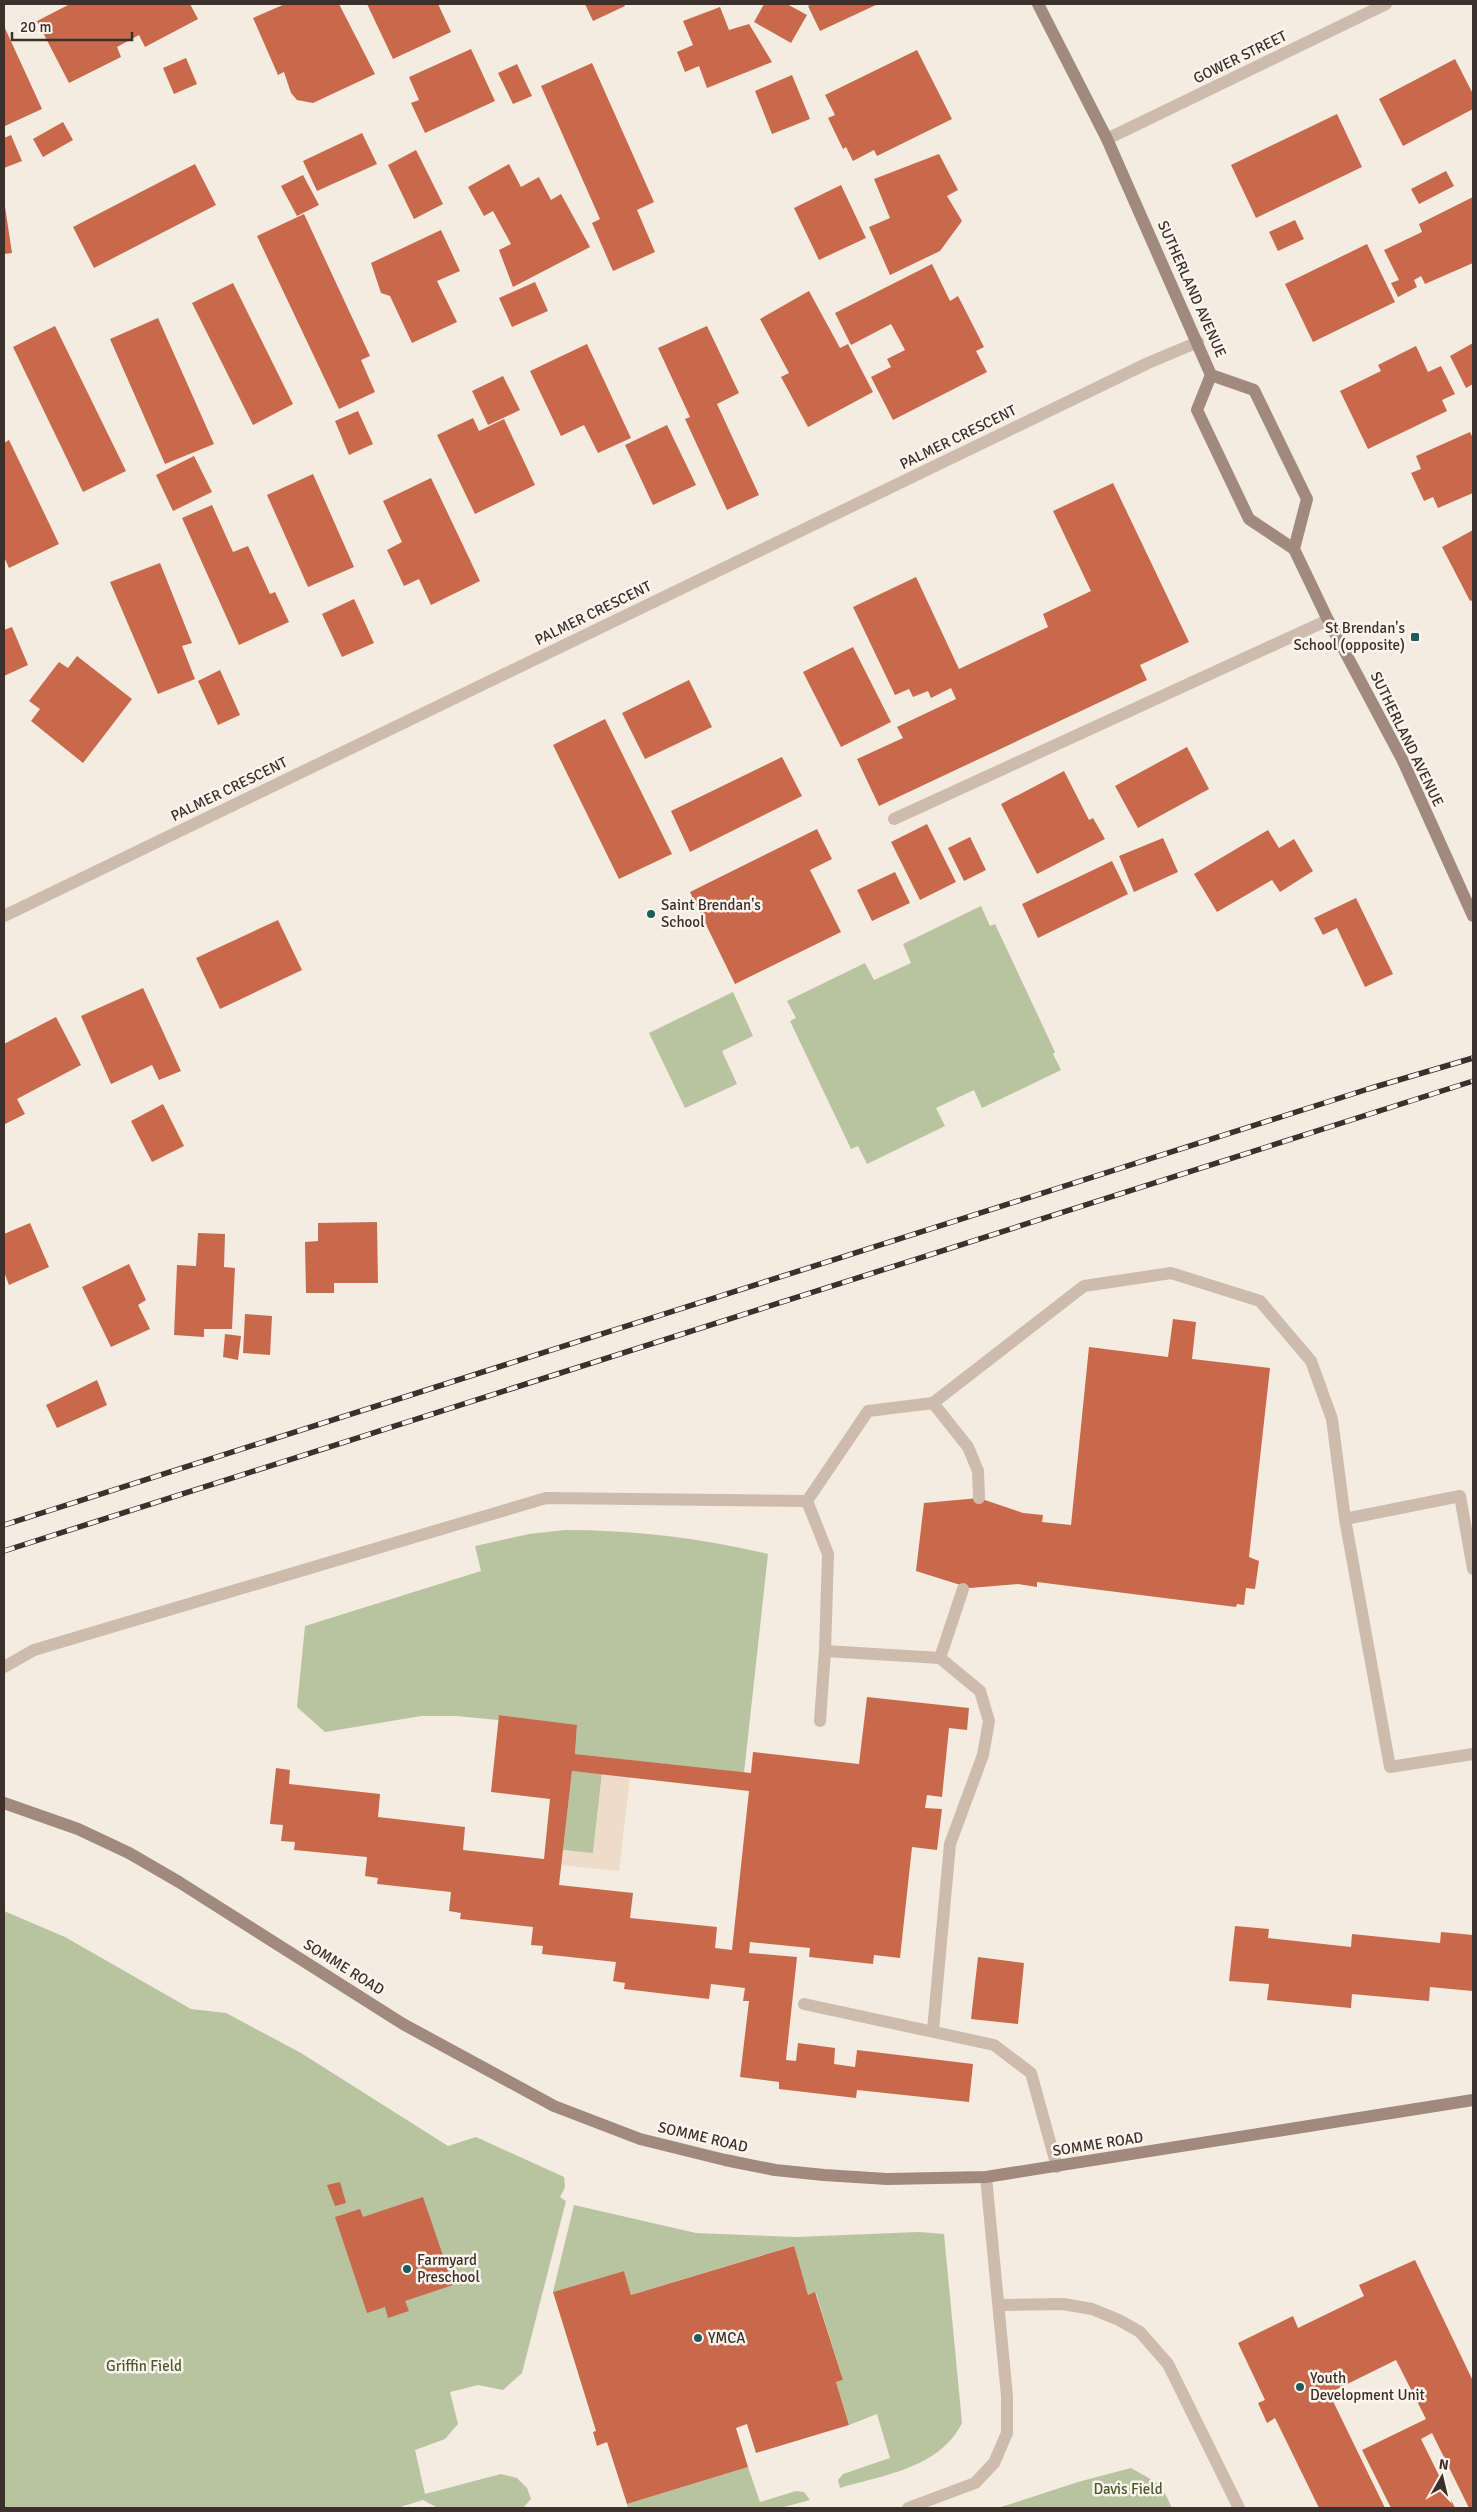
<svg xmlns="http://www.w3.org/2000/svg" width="1477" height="2512" font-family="Signika,sans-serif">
	<rect width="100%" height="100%" fill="#f4ebe1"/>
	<!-- green -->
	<g fill="#b8c4a0">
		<polygon points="981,906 990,926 995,924 1055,1052 1053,1054 1061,1070 982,1108 974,1090 936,1108 945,1126 867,1164 858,1146 851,1149 790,1021 796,1018 787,1001 865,963 874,980 911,963 903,944"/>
		<polygon points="733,992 753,1036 722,1051 737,1084 685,1108 649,1033"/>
		<path d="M565,1530C633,1530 702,1538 768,1554L744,1773L575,1754L577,1726L500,1715L499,1720L456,1716H421L325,1732L297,1707L305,1626L481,1571L475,1546L529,1534Z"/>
		<polygon points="572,1771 602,1774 593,1854 563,1850"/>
		<polygon points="4,1911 65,1937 191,2009 226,2013 301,2053 448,2146 476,2137 564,2177 565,2187 560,2197 566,2201 522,2373 503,2390 478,2385 450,2392 458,2424 445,2439 415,2450 425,2494 501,2474 517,2478 527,2488 531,2499 523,2508 438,2508 423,2500 397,2508 4,2508"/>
		<path d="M574,2205L696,2233L796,2237L919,2232L944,2234L962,2423C940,2468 883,2475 840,2488L838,2480L843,2474L890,2458L877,2414L849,2425L836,2382L843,2380L816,2293L808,2295L793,2246L631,2295L624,2271L553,2292Z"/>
		<polygon points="748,2467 760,2502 796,2491 804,2492 810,2500 780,2508 628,2508 627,2504"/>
		<polygon points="1131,2468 1161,2485 1172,2508 998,2508 1078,2482"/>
	</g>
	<!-- plaza -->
	<polygon fill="#ecdcc8" points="602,1774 630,1777 619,1871 561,1865 563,1850 593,1853"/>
	<!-- building -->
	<g fill="#c8694b" fill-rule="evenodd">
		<polygon points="70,4 190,4 198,19 145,47 139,35 117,47 121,57 69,83 37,21"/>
		<polygon points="285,4 339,4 375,74 313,103 297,100 291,93 284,72 278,75 253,18"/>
		<polygon points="367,4 438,4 451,32 393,59"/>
		<polygon points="585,4 624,4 625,6 593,21"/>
		<polygon points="764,4 787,4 807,15 791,43 754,22"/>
		<polygon points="812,4 878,4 820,31 808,6"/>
		<polygon points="720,7 729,30 749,24 772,62 707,88 699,66 685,72 677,52 693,45 683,21"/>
		<polygon points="4,26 42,109 5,126 4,124"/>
		<polygon points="471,49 495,101 425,133 411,103 419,100 409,77"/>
		<polygon points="917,50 952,119 877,156 874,150 853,161 846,147 843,149 828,118 835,115 825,95"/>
		<polygon points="186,58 197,84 174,94 163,68"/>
		<polygon points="1455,59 1473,94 1473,109 1403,146 1379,99"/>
		<polygon points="592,63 654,202 637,210 655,252 613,271 592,223 600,219 541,86"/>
		<polygon points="517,64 532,96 513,104 498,73"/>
		<polygon points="792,75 810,119 772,134 755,91"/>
		<polygon points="1337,114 1362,167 1256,218 1231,165"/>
		<polygon points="63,122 73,140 43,157 33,139"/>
		<polygon points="362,133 377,164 317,191 303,161"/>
		<polygon points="11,135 22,161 4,168 4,138"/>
		<polygon points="416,150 443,204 414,219 388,165"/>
		<polygon points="939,154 958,190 947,196 962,221 940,251 890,275 869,227 890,218 874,179"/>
		<polygon points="195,164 216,205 94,268 73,227"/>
		<polygon points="509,164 521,187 539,177 551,200 561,194 590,247 513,287 499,250 511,244 493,211 484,216 468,187"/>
		<polygon points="1446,171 1454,186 1419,204 1411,189"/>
		<polygon points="303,175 319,205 297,216 281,186"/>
		<polygon points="841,185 866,238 819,260 794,208"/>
		<polygon points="1473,197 1473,263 1425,284 1421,276 1414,280 1417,287 1398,297 1391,283 1399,280 1384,250 1422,232 1419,224"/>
		<polygon points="4,200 12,253 4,254"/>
		<polygon points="304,214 370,356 361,360 375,392 339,409 257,236"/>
		<polygon points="1295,220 1304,239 1278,251 1269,232"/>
		<polygon points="441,230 460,271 437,281 457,322 412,343 390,296 381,293 371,263"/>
		<polygon points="1367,244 1395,302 1313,342 1285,284"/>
		<polygon points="932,264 950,301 958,296 984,347 976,351 987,372 893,420 871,377 891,367 887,359 905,350 891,324 851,345 835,313"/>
		<polygon points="535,282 548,311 512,327 499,298"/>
		<polygon points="233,283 293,404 253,425 192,303"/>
		<polygon points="809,291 840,348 848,344 873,392 808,427 781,377 789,373 760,319"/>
		<polygon points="158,318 214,444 165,464 110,339"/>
		<polygon points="55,326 126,471 83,492 13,347"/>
		<polygon points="707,326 739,393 717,404 759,495 727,510 685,419 690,417 658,348"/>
		<polygon points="1473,343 1473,384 1466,388 1450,356"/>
		<polygon points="587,344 631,438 598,453 584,425 561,436 530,371"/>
		<polygon points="1416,346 1428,372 1441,366 1455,394 1442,400 1447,411 1368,449 1340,391 1381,371 1378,365"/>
		<polygon points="503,376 520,410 488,425 472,391"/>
		<polygon points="358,411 373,444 349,455 335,421"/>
		<polygon points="473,418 479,431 504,419 535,485 475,514 437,435"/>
		<polygon points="667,425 696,485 653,505 625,445"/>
		<polygon points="1470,432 1473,438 1473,493 1438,508 1433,497 1424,501 1411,473 1421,469 1416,456"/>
		<polygon points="9,440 59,544 9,568 4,557 4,443"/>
		<polygon points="194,456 212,492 173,511 156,475"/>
		<polygon points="313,474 354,567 308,587 267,495"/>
		<polygon points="431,478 480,581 431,605 419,579 404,586 387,550 402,542 383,501"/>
		<polygon points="1113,483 1189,642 1140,665 1147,680 879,806 857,759 903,738 897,727 956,699 951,688 931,698 928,691 913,697 909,689 895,695 853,607 916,577 959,669 1048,627 1043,614 1091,591 1053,511"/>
		<polygon points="212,505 233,552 248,546 270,594 275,592 289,622 239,645 182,518"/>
		<polygon points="1473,530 1473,600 1470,601 1442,547"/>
		<polygon points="160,563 192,643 182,646 195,679 158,694 110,582"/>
		<polygon points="354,599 374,643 342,657 322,614"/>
		<polygon points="12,627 28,665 4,676 4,630"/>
		<polygon points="853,647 891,722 841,747 803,672"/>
		<polygon points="77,656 132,699 83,763 31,721 40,709 29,701 59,662 68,668"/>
		<polygon points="220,670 240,715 218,725 198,681"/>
		<polygon points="689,680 712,727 645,759 622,713"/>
		<polygon points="605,719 672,854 619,879 553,745"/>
		<polygon points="1187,747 1209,789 1138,828 1115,786"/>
		<polygon points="782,757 802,796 690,852 671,811"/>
		<polygon points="1064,771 1089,820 1093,818 1105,839 1037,874 1001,804"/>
		<polygon points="927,824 956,882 920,900 891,842"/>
		<polygon points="817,829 832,859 810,870 841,932 735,984 690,892"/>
		<polygon points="1268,830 1279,848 1294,839 1313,871 1280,892 1272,880 1217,912 1194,874"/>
		<polygon points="970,837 986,870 964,881 948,848"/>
		<polygon points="1163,838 1178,872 1134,892 1119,856"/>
		<polygon points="1112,861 1128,894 1038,938 1022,904"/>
		<polygon points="895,872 910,903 872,921 857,890"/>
		<polygon points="1356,898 1393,974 1365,987 1337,928 1323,935 1314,918"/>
		<polygon points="278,920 302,970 220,1009 196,958"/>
		<polygon points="143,988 181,1071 159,1080 152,1065 111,1084 81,1016"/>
		<polygon points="56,1017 81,1065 17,1099 25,1114 5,1124 4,1044"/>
		<polygon points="163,1104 184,1146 152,1162 131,1121"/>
		<polygon points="377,1222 378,1283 334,1283 334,1293 306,1293 305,1242 318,1241 318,1223"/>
		<polygon points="30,1223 49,1267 9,1285 4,1272 4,1234"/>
		<polygon points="198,1233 225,1234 224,1267 235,1268 232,1329 204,1329 204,1337 174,1335 177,1265 196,1266"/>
		<polygon points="129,1264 146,1300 138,1305 150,1329 111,1347 82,1287"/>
		<polygon points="245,1314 272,1316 270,1355 243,1353"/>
		<polygon points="1173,1319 1196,1322 1192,1359 1270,1368 1249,1557 1259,1561 1255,1589 1246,1588 1244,1605 1237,1604 1236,1607 1037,1582 1037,1587 1018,1584 970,1588 916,1571 924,1503 979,1498 1023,1513 1043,1515 1042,1522 1071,1525 1089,1347 1168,1357"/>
		<polygon points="225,1334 241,1336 238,1360 223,1357"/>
		<polygon points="97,1380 107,1405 57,1428 46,1405"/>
		<path d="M867,1697L969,1708L967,1730L949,1728L942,1797L927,1795L925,1808L942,1809L937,1850L912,1847L900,1958L874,1955L873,1964L809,1957L810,1948L750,1942L749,1953L797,1957L786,2060L796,2061L798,2043L835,2048L834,2064L855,2067L857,2050L973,2064L969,2102L857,2090L856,2098L779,2089V2082L740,2077L749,2001H743L745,1988L711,1984L709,1999L624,1989L625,1983L613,1981L616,1962L542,1954L543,1946L531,1945L533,1927L460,1919L461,1913L449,1911L451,1892L377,1884L378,1878L365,1876L367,1857L294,1850L295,1842L281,1841L283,1825L270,1824L276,1768L290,1770L289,1784L380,1794L378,1817L465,1827L463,1850L544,1859L550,1799L491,1792L499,1715L577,1725L575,1754L751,1773L753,1752L859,1764ZM572,1771L749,1791L732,1950L715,1948L717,1927L630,1918L633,1893L559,1885Z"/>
		<polygon points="1235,1926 1269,1929 1268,1938 1351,1947 1352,1934 1440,1943 1441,1932 1473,1935 1472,1991 1430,1987 1429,2001 1352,1994 1351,2008 1267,2000 1269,1984 1229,1981"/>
		<polygon points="978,1957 1024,1963 1018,2024 971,2019"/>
		<polygon points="340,2182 346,2203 335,2206 327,2185"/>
		<polygon points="423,2197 453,2285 405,2301 409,2311 388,2318 385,2307 367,2313 335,2217 360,2209 363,2217"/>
		<polygon points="794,2246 808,2295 815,2292 843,2380 836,2382 849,2425 756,2453 747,2424 736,2428 748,2467 627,2504 607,2442 597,2446 593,2432 596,2431 553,2292 624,2271 631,2295"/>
		<polygon points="1415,2260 1473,2381 1473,2508 1469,2508 1432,2433 1421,2439 1455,2508 1391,2508 1362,2450 1426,2419 1396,2360 1329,2393 1385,2508 1319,2508 1275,2418 1267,2423 1258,2403 1265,2400 1238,2343 1293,2316 1298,2328 1364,2296 1359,2285"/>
	</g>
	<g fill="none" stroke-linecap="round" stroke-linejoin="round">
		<!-- lane -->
		<g stroke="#cdbbac" stroke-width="12">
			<polyline points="933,1403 968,1447 978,1471 979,1498"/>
			<polyline points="807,1501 868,1411 933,1403 1084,1286 1171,1273 1260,1301 1311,1361 1332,1419 1345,1519 1390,1767 1473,1754"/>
			<polyline points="807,1501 828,1554 825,1651 820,1721"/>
			<polyline points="1345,1519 1460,1496 1473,1569"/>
			<polyline points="825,1651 940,1658 980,1691 989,1721 983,1755 950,1844 933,2030"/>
			<polyline points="940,1658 963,1589"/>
			<polyline points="4,1667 34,1650 546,1498 807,1501"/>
			<polyline points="804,2004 994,2045 1031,2073 1057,2167"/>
			<polyline points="999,2305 1063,2304 1092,2309 1119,2320 1140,2332 1168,2364 1239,2508"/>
			<polyline points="908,2508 975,2483 994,2463 1007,2433 1007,2396 986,2177"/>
		</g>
		<!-- street -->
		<g stroke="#cdbbac" stroke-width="12">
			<polyline points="1107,139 1386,4"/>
			<polyline points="894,819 1328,620"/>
			<polyline points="4,916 1148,363 1198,342"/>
		</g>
		<!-- secondary -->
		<g stroke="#a18a7d" stroke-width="12">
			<polyline points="1038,4 1107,139 1211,375 1254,390 1307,499 1294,549 1328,620 1403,761 1473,916"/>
			<polyline points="1211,375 1197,410 1249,519 1294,549"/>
			<polyline points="4,1803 78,1829 129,1853 179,1882 403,2024 554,2106 640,2139 725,2160 775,2170 824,2175 887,2179 986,2177 1473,2100"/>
		</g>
		<!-- rail casing -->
		<g stroke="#3b302b" stroke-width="5.5">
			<g id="rail">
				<polyline points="4,1525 1368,1089 1473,1058"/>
				<polyline points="4,1551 1473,1081"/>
			</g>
		</g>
		<!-- rail -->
		<use href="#rail" stroke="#fbf5ee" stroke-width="4" stroke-dasharray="11" stroke-linecap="butt"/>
	</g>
	<!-- markers -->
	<g fill="#1f5a5e" stroke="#fbf5ee" stroke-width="2">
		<rect x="1410" y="632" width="10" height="10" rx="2.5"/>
		<circle cx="651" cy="914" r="5"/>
		<circle cx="407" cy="2269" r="5"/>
		<circle cx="698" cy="2338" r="5"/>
		<circle cx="1300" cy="2387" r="5"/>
	</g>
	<g text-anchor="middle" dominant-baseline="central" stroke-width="5" stroke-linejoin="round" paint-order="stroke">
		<!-- street labels -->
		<g font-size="15" fill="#3b302b" stroke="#fbf5ee">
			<text transform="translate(1240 57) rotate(-26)">GOWER STREET</text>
			<text transform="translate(1192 289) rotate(66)">SUTHERLAND AVENUE</text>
			<text transform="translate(958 437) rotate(-26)">PALMER CRESCENT</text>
			<text transform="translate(593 613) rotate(-26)">PALMER CRESCENT</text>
			<text transform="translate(1407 739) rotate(64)">SUTHERLAND AVENUE</text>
			<text transform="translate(229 789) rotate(-26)">PALMER CRESCENT</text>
			<text transform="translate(344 1967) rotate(32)">SOMME ROAD</text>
			<text transform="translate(703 2137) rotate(13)">SOMME ROAD</text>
			<text transform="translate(1098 2144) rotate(-9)">SOMME ROAD</text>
		</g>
		<!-- poi labels -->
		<g font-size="15" fill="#3b302b" stroke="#fbf5ee" text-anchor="start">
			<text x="1405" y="628" text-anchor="end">St Brendan's<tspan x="1405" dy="17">School (opposite)</tspan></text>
			<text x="661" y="905">Saint Brendan's<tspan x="661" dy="17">School</tspan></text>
			<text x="417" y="2260">Farmyard<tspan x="417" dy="17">Preschool</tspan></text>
			<text x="708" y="2338">YMCA</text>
			<text x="1310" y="2378">Youth<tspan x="1310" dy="17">Development Unit</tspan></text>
		</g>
		<!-- park labels -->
		<g font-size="15" fill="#4a5a2e" stroke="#fbf5ee">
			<text x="144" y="2366">Griffin Field</text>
			<text x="1128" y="2489">Davis Field</text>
		</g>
	</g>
	<!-- border -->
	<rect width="1477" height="2512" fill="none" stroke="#3b302b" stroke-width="10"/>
	<!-- north arrow -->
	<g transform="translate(1442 2477) rotate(8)" stroke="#fbf5ee" stroke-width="4" paint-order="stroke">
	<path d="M0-4L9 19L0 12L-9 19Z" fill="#3b302b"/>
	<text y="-8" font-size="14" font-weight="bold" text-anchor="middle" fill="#3b302b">N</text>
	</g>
	<!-- scale -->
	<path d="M12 32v8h120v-8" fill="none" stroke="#3b302b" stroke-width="2.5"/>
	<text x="20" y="32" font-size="15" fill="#3b302b" stroke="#fbf5ee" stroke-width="4" paint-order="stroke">20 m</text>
</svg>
